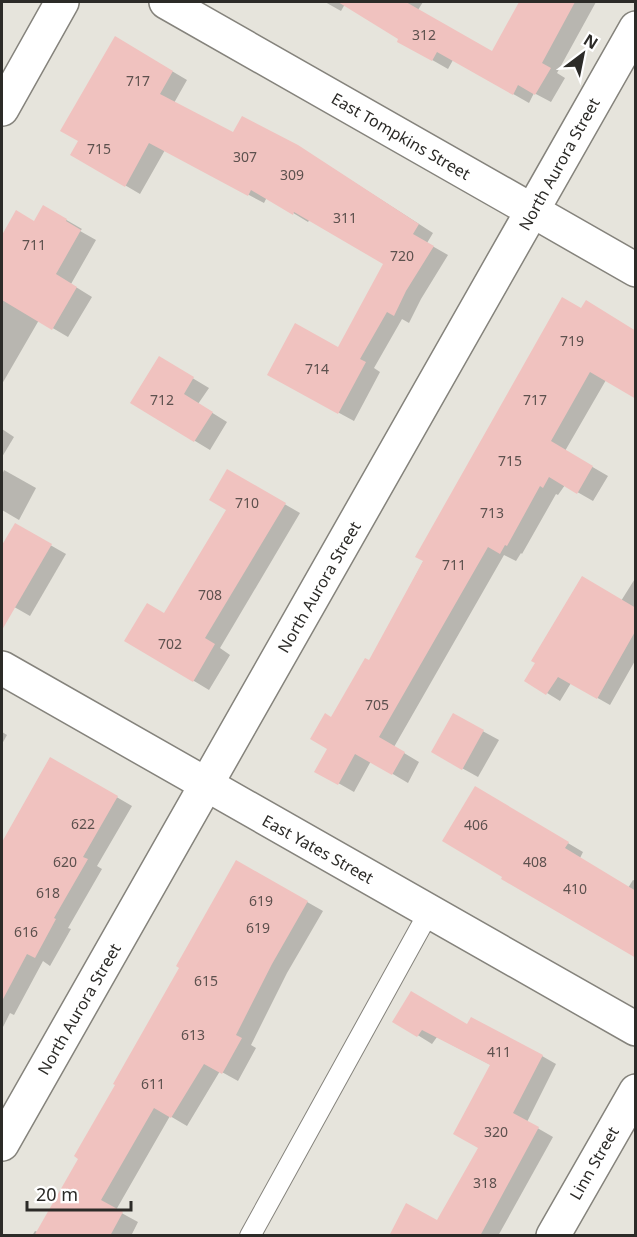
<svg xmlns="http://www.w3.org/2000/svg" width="637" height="1237" font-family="'Noto Sans',sans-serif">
	<rect width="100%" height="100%" fill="#e6e4dc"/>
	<!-- shadow -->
	<g fill="#0003">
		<polygon points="325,2 423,2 418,10 493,53 521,2 596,2 557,73 565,78 551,102 534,93 529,103 453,60 448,69 399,41 400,39 345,4 341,11"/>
		<polygon points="116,38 187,80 174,103 233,134 313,156 433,233 427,243 448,255 421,299 409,323 402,319 374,368 380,372 354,421 284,383 339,349 385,263 310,219 308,222 267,197 264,203 165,150 140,194 72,154 80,141"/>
		<polygon points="44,207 82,229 80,231 96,240 71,284 92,297 68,337 39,320 2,384 2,246 5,240 2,238 16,212 34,223"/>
		<polygon points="562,299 606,380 565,451 608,476 593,501 565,485 558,495 556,494 522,554 521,553 516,561 504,555 394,747 419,762 408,783 371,761 354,792 317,771 329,749 332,719 370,662"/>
		<polygon points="159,358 209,388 198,404 227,422 210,450 132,403"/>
		<polygon points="2,429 14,437 2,457"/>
		<polygon points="4,470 36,488 19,520 2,510 2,475"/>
		<polygon points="227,471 300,513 220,648 230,655 209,690 126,640 165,615 228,510"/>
		<polygon points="15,525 66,554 30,616 2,600 2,548"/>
		<polygon points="636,577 636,659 610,705 571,683 560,701 526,680 621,601"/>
		<polygon points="453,715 499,740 478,777 433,752"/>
		<polygon points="2,732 7,735 2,744"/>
		<polygon points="51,759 132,806 97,866 102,869 68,928 71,929 50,966 43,961 14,1015 10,1013 2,1029 2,845"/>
		<polygon points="475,788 583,852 580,858 628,888 633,880 636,881 636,956"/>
		<polygon points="237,862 323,911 287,973 251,1045 256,1048 238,1081 220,1071 187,1126 170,1116 116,1210 138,1222 131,1236 32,1236 35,1231 38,1232 80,1158"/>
		<polygon points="395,1021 468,1026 542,1056 556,1064 527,1122 553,1137 498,1236 395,1236 438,1222 480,1148 491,1065 437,1037 432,1044"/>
	</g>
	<!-- building -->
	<g fill="#f0c2bf">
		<polygon points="338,2 406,2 492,51 519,2 575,2 542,63 551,68 535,95 518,85 513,95 437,52 432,61 397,42 398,39"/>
		<polygon points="115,36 173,71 160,94 233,132 242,116 298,145 419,224 413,234 434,246 406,291 394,316 387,312 360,359 366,362 338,414 267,375 295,323 338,347 383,264 294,212 293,215 251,190 248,196 149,143 125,187 70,155 78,141 60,131"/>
		<polygon points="43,205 67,219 66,221 81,230 56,274 77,287 52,330 2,300 2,235 16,210 34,221"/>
		<polygon points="562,297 581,308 586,300 636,331 636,399 590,372 551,441 593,466 577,494 549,477 543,488 540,486 507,546 505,545 500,554 488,547 379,737 405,752 392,775 355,754 338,785 314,772 327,749 310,739 325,713 331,717 365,658 369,660 423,561 415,557"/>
		<polygon points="159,356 194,377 184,394 213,412 194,442 130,403"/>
		<polygon points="227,469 286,503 205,638 215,644 193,682 124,641 147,603 164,613 226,510 209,500"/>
		<polygon points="15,523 52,544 2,630 2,545"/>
		<polygon points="582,576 636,608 636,630 597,699 558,677 546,695 524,681 535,663 531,661"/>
		<polygon points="453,713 484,730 462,770 431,752"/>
		<polygon points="50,757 118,796 83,857 88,859 54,918 56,919 35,958 27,954 2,1001 2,842"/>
		<polygon points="475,786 569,842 565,848 636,891 636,958 501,879 502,877 442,841"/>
		<polygon points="236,860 308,901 272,964 236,1035 242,1038 222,1074 204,1064 171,1118 154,1108 101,1200 123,1212 110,1236 34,1236 78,1159 74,1156 115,1085 113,1084 179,968 176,966"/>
		<polygon points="411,991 467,1024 471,1017 543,1055 513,1113 539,1127 480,1236 389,1236 406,1203 437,1220 478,1148 453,1134 490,1065 422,1030 417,1037 392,1022"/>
	</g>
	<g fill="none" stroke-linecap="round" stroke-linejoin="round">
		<!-- service casing -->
		<g stroke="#85837c" stroke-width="22">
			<polyline id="service" points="250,1236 429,912"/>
		</g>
		<!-- minor casing -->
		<g stroke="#85837c" stroke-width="36">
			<g id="minor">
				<polyline points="533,211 636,270"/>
				<polyline points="2,668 636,1029"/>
				<polyline points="553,1236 636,1091"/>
			</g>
		</g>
		<!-- tertiary casing -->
		<g stroke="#85837c" stroke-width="36">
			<g id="tertiary">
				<polyline points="166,2 533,211"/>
				<polyline points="2,109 62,2"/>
				<polyline points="2,1144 636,28"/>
			</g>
		</g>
		<!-- service -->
		<use href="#service" stroke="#fff" stroke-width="20"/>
		<!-- minor -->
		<use href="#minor" stroke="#fff" stroke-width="33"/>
		<!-- tertiary -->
		<use href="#tertiary" stroke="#fff" stroke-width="33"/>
	</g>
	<g text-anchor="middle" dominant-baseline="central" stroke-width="6" stroke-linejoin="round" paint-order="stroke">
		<!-- number labels -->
		<g font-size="14" fill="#5d514e">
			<text x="424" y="34">312</text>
			<text x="138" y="80">717</text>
			<text x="99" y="148">715</text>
			<text x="245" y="156">307</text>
			<text x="292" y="174">309</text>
			<text x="345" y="217">311</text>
			<text x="34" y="244">711</text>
			<text x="402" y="255">720</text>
			<text x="572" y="340">719</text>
			<text x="317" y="368">714</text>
			<text x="162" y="399">712</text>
			<text x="535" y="399">717</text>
			<text x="510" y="460">715</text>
			<text x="247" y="502">710</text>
			<text x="492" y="512">713</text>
			<text x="454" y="564">711</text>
			<text x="210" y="594">708</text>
			<text x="170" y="643">702</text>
			<text x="377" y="704">705</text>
			<text x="83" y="823">622</text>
			<text x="476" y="824">406</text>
			<text x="65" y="861">620</text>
			<text x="535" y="861">408</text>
			<text x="575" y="888">410</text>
			<text x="48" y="892">618</text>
			<text x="261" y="900">619</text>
			<text x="258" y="927">619</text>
			<text x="26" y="931">616</text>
			<text x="206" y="980">615</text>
			<text x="193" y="1034">613</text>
			<text x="499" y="1051">411</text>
			<text x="153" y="1083">611</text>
			<text x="496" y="1131">320</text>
			<text x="485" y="1182">318</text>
		</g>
		<!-- street labels -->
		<g font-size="16" fill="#2c2b28" stroke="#fff">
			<text transform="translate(401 136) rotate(30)">East Tompkins Street</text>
			<text transform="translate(559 164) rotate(-61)">North Aurora Street</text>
			<text transform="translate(319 587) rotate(-60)">North Aurora Street</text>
			<text transform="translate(318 849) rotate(29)">East Yates Street</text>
			<text transform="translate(79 1009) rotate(-60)">North Aurora Street</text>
			<text transform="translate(594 1163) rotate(-60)">Linn Street</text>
		</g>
	</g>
	<!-- border -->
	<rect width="637" height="1237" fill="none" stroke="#2c2b28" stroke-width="6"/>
	<!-- north arrow -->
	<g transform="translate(583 54) rotate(32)" stroke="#ffffff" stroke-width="4.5" paint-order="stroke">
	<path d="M0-4.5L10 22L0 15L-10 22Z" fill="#2c2b28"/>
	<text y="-9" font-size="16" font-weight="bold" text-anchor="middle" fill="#2c2b28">N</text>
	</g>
	<!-- scale -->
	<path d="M27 1201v9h104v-9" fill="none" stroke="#2c2b28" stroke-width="3"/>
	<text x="36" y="1201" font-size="18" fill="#2c2b28" stroke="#ffffff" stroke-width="4.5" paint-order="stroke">20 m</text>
</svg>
